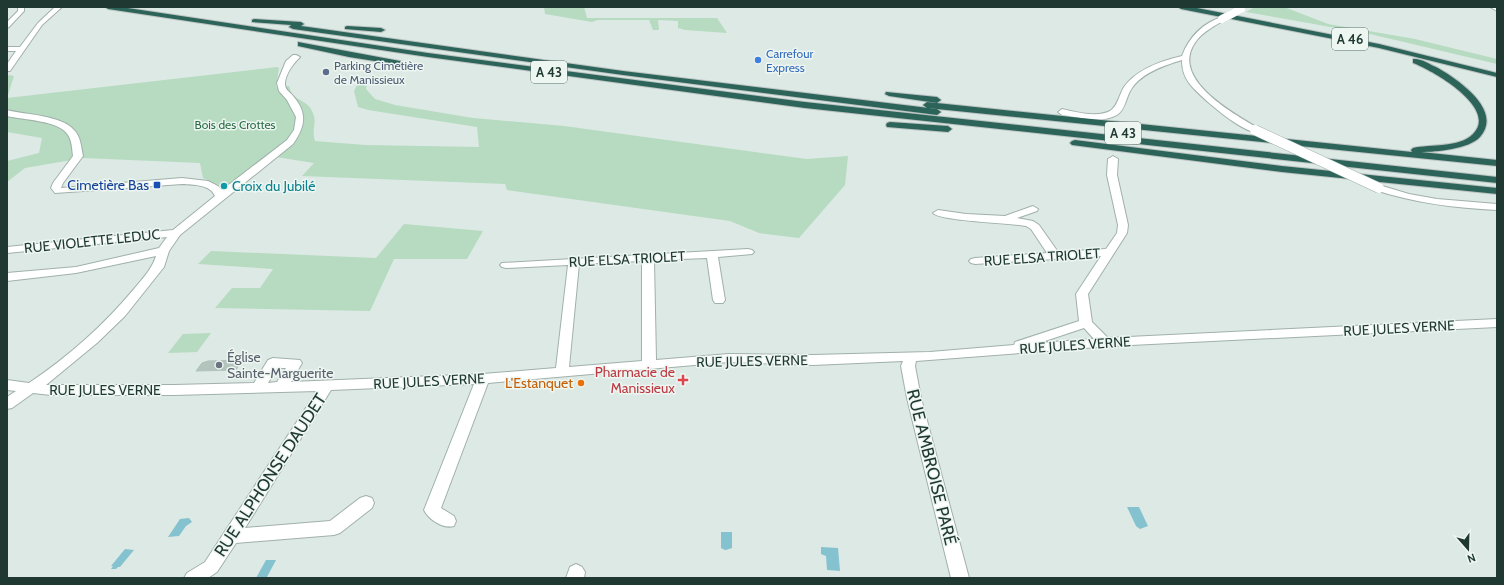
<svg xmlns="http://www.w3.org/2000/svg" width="1504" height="585" font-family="Cabin,sans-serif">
	<rect width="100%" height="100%" fill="#dde9e4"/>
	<!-- green -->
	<g fill="#b6dbc1">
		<polygon points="544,7 584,7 587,18 717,18 727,33 685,30 678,28 678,21 658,20 659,30 653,30 649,20 598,20 592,22 545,14"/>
		<polygon points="1255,7 1284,7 1328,24 1415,39 1497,59 1497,64 1370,34 1246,12"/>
		<path d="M277,67L279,68L276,87L289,86C290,89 291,93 293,95C299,101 308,102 312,111C318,122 311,129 315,141L365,145L479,147L477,127L368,110L358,107L354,91L358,83L367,81L366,89L375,99L395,105L473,118L564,126L807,159L848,156L845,185L799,238L759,233L730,221L507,190L505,184L302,176L314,163L276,157L233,191L203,178L200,163L83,158L25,168L7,182V161L39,153L42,138L7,132V77L9,75L14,76L7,98Z"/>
		<polygon points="404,224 483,231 467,259 394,259 370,311 215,308 232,288 260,288 273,269 198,264 211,251 376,258"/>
		<polygon points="211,333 197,352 168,353 183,334"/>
	</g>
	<!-- water -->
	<g fill="#85c2cf">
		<polygon points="1127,507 1139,507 1148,526 1140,529 1136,526"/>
		<polygon points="189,518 192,522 186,526 179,536 168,537 180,519"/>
		<path d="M721,532H732V548C726,550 726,551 721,548Z"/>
		<polygon points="821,547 838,548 840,571 827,570 826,556 821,554"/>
		<polygon points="125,549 134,550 120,567 118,567 116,569 111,569 113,566 111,566"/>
		<polygon points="266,560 276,560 267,577 256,578"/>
	</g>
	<!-- building -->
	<polygon fill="#b3c4bd" stroke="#b0c2bb" points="242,360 236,370 196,371 202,363 208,361"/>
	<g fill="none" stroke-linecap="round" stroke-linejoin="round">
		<!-- minor casing -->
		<g stroke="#a0b0ab" stroke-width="2">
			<g id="minor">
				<polygon points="18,7 24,7 24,11 9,27 7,28 7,22 18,11"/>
				<polygon points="55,7 62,7 42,25 10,71 7,71 7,64 16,51 7,51 7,47 20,47 38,23"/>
				<polygon points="1490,7 1497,7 1497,11"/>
				<path d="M1222,17L1224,18V20C1215,26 1204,31 1197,40C1167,77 1232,113 1258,128L1259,130L1258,132C1244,135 1198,95 1189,83C1184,76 1182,69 1182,60C1165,65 1142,73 1132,88C1126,96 1126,109 1117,115C1101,124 1079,117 1062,115L1058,112L1062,109C1076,112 1097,118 1110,111C1118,106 1119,95 1124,87C1137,69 1161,61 1182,56C1189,37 1203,23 1222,17Z"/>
				<path d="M293,55H296L300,57C294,63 285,74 285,84C285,90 290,92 293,96C308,113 305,127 293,144L180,235L169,251L164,267L125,316L97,343L46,385H174L254,383L268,360L273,358L300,360L302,363L291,382L483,374L556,368L568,265L506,268L502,267L500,265L502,263L748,249L752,250L754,252L752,254L718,257L725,300L723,303H715L713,300L707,258L654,260L656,360L729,354L813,355L930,352L1014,345L1015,342L1079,321L1076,294L1101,256L975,264L971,263L969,261L971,259L975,258L1047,253L1031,229L1026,226C1011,223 939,221 933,213L938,210L966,214L1005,216L1033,206L1038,209L1037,211L1017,218L1033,221L1039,225L1058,252L1106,249L1117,233L1118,225L1107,175L1108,159L1113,156L1118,159L1117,175L1128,225L1127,233L1088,294L1092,322L1108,338L1497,319V327L1111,346L916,361L915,366L921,398L969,578H951L907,398L901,366L903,361L813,365L729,362L488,383L441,508L454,516L456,521L454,526C443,529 429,520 424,510L474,384L331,390L245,528L330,521L360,498L366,496L372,498L374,503L372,508L340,533L334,535L236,543L217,572L208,578H184L187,573L205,562L317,391L174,395H51L33,393L12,408L7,409V397L16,391L7,390V380L29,383C68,357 104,325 134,289C143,278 152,269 156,256L76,273L7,281V273L76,267L159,248L167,237L7,253V247L173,230L215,196C210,184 193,185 182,184L55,193L51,188L53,183L73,156C72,148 72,141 68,135C59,120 23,120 7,116V110C26,115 61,115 74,130C81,137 81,147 83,156L63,183L61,188L182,178L208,181L218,186L222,190L287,140L294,130L296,117L287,100L279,91L277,83L286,61ZM642,261V361L569,367L579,264ZM1084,328L1094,339L1039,343ZM277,368H286L277,382L268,383Z"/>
				<path d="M1379,185L1409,194L1437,199L1497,204V210C1455,208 1415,203 1375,190L1374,188L1375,186Z"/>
				<polygon points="576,564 582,567 585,572 584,578 566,578 570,567"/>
			</g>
		</g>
		<!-- highway casing -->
		<g stroke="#bcc3c2" stroke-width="2">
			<g id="highway">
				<polygon points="105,7 121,7 428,53 805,102 1497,177 1497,183 805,108 428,57 108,9"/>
				<polygon points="1178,7 1192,7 1379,44 1497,73 1497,77 1379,48 1181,9"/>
				<polygon points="254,19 301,22 304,24 301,26 623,71 937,109 941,112 937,115 623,75 293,29 289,27 291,25 252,22 252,20"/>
				<polygon points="347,26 381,28 385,30 381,32 345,29 345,27"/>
				<polygon points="298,42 400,61 404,63 400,65 349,57 298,46"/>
				<path d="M1413,59C1421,58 1429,64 1436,67C1456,78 1504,110 1480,137C1469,149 1436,152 1421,152L1497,160V166L927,108L923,105L927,102L1412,152L1411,150L1413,148C1430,144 1459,148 1473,134C1499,108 1432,70 1413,63Z"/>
				<polygon points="886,92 937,97 941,100 937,103 889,96 885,94"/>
				<polygon points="890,122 948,126 952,129 948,132 887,127 886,125 887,123"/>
				<polygon points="1075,140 1282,166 1497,188 1497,194 1282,172 1072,145 1070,143 1072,141"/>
			</g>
		</g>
		<!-- minor -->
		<use href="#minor" fill="#fff" fill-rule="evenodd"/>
		<!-- highway -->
		<use href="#highway" fill="#2c645a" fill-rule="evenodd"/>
		<!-- minor-bridge-far1 casing -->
		<g stroke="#a0b0ab" stroke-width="8" stroke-linecap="butt">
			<polyline id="minor-bridge-far1" points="1222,19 1241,9"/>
		</g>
		<!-- minor-bridge casing -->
		<g stroke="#a0b0ab" stroke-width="11" stroke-linecap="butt">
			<polyline id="minor-bridge" points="1255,130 1379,188"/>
		</g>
		<!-- minor-bridge-far1 -->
		<use href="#minor-bridge-far1" stroke="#fff" stroke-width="8"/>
		<!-- minor-bridge -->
		<use href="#minor-bridge" stroke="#fff" stroke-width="10"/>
	</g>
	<!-- markers -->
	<circle fill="#3f7fe0" stroke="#eef6f2" stroke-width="1.5" cx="758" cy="60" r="4"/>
	<circle fill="#5c6f8a" stroke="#eef6f2" stroke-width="1.5" cx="326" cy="72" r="4"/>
	<rect fill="#1a4fb4" stroke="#eef6f2" stroke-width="1.5" x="153" y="181" width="8" height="8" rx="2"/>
	<circle fill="#0f9aa8" stroke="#eef6f2" stroke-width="1.5" cx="224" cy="186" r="4"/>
	<circle fill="#6b7280" stroke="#eef6f2" stroke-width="1.5" cx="219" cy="365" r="4"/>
	<path fill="#e0444e" stroke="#eef6f2" stroke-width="1.5" d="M681 374h4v4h4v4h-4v4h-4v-4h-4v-4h4z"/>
	<circle fill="#e8710a" stroke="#eef6f2" stroke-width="1.5" cx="581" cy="383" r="4"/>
	<g text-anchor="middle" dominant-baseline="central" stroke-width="3" stroke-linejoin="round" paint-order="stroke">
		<!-- far-shop labels -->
		<g font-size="12" fill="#366cbe" stroke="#eef6f2" text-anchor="start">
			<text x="766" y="53">Carrefour<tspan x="766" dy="14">Express</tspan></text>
		</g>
		<!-- far-service labels -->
		<g font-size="12" fill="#4e5e75" stroke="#eef6f2" text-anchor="start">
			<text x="334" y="65">Parking Cimetière<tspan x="334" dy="14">de Manissieux</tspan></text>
		</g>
		<!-- far-park labels -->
		<g font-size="12" fill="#2a6e46" stroke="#eef6f2">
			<text x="235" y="124">Bois des Crottes</text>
		</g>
		<!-- shield labels -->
		<g fill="#eef6f2" stroke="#5d716c" stroke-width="1">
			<rect x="1332" y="28" width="36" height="22" rx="3"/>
			<rect x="531" y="61" width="36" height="22" rx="3"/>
			<rect x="1105" y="122" width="36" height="22" rx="3"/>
		</g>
		<g font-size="13" font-weight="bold" fill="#1f3832">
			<text x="1350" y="39">A 46</text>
			<text x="549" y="72">A 43</text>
			<text x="1123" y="133">A 43</text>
		</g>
		<!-- transit labels -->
		<g font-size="14" fill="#164399" stroke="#eef6f2" text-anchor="end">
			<text x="149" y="185">Cimetière Bas</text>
		</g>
		<!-- culture labels -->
		<g font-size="14" fill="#0d838f" stroke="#eef6f2" text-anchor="start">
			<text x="232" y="186">Croix du Jubilé</text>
		</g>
		<!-- street labels -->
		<g font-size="14" fill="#1f3832" stroke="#eef6f2">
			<text transform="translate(92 241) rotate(-6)">RUE VIOLETTE LEDUC</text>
			<text transform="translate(1042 257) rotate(-4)">RUE ELSA TRIOLET</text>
			<text transform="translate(627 259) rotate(-3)">RUE ELSA TRIOLET</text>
			<text transform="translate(1399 328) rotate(-3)">RUE JULES VERNE</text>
			<text transform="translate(1075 345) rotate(-4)">RUE JULES VERNE</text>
			<text transform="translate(752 361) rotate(-1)">RUE JULES VERNE</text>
			<text transform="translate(429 381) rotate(-3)">RUE JULES VERNE</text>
			<text x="105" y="390">RUE JULES VERNE</text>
		</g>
		<!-- worship labels -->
		<g font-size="14" fill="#5b616d" stroke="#eef6f2" text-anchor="start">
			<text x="227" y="357">Église<tspan x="227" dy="16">Sainte-Marguerite</tspan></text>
		</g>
		<!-- health labels -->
		<g font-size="14" fill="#be3a42" stroke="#eef6f2" text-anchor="end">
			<text x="675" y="372">Pharmacie de<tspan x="675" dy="16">Manissieux</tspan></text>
		</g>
		<!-- food labels -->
		<g font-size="14" fill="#c56008" stroke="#eef6f2" text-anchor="end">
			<text x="573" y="383">L'Estanquet</text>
		</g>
		<!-- near-street labels -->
		<g font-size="17" fill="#1f3832" stroke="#eef6f2">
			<text transform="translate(932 467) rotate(76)">RUE AMBROISE PARÉ</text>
			<text transform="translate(270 475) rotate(-57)">RUE ALPHONSE DAUDET</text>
		</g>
	</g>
	<!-- border -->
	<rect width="1504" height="585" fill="none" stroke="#1f3832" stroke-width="16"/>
	<!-- north arrow -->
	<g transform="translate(1468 549) rotate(160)" stroke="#eef6f2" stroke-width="3" paint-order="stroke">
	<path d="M0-3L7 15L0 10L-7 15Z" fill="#1f3832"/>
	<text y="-6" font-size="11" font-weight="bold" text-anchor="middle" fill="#1f3832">N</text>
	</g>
</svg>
